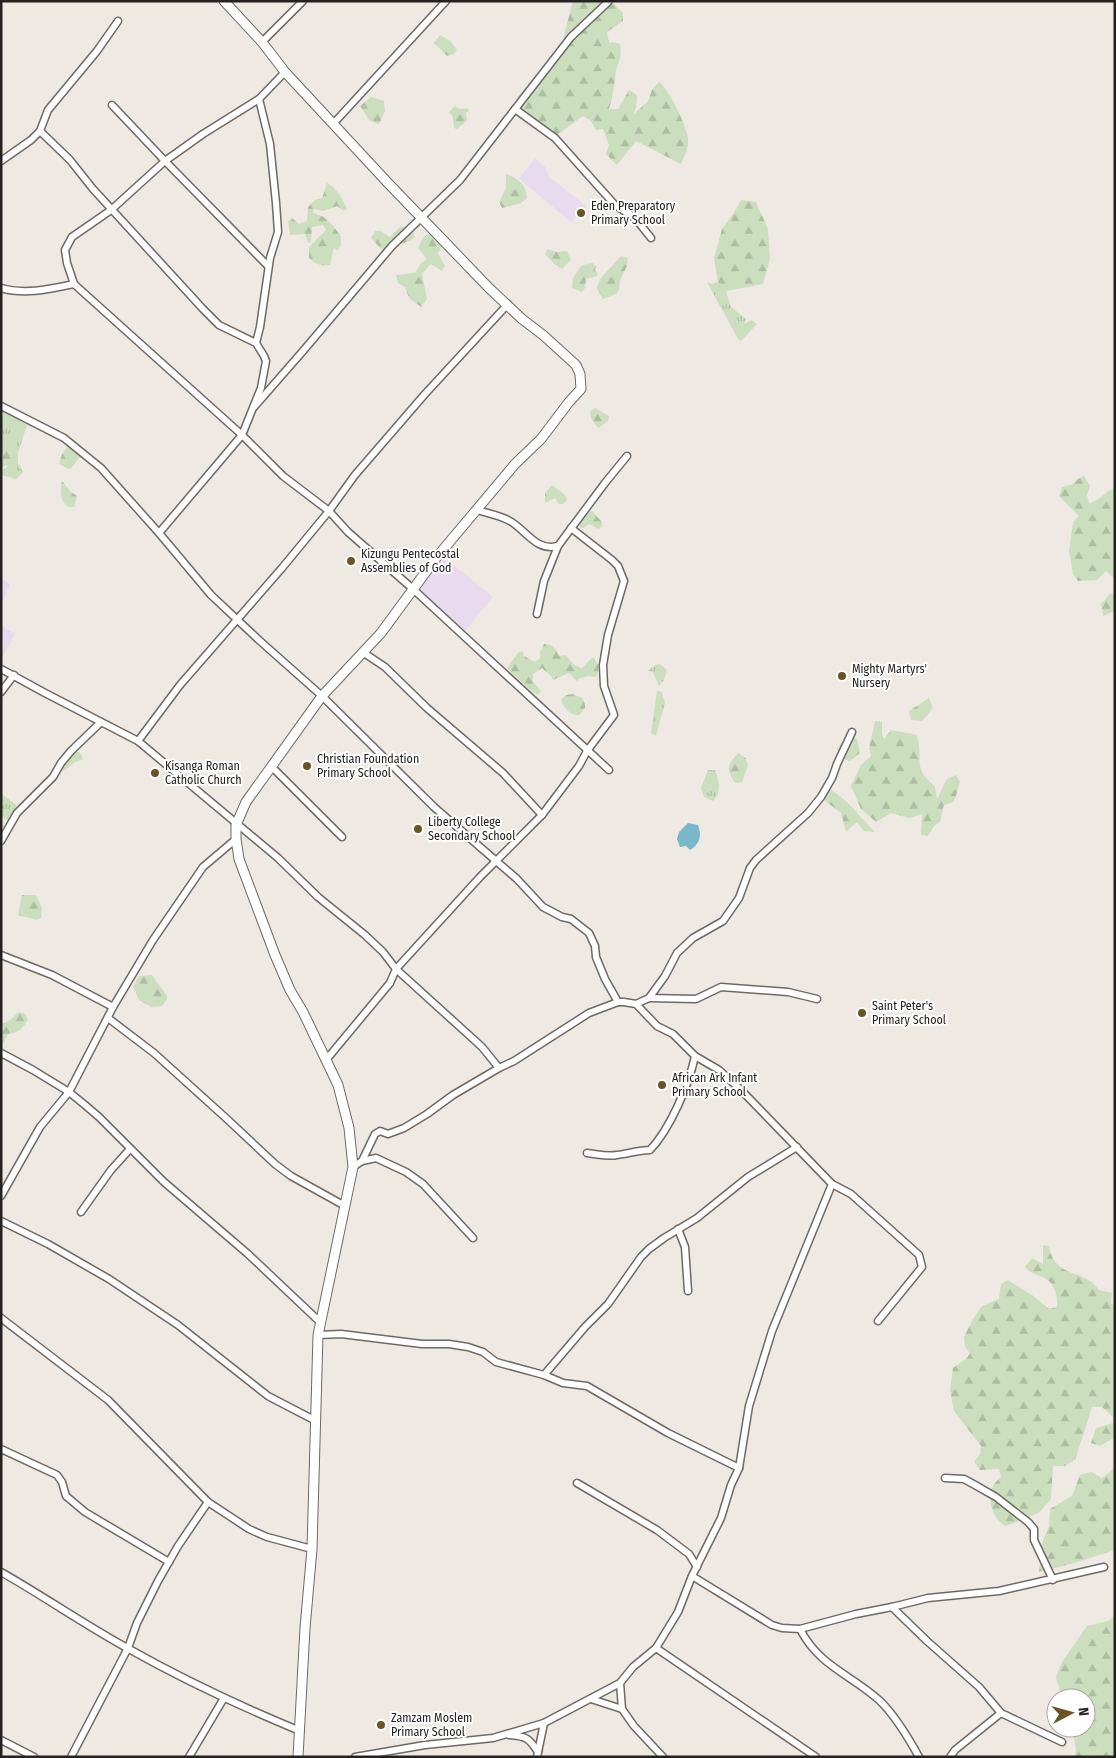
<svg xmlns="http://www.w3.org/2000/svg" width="1116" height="1758" font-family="'Fira Sans Condensed',sans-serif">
	<defs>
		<pattern id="grass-tufts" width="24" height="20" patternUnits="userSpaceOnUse" patternTransform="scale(1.25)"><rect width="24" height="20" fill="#cbdebd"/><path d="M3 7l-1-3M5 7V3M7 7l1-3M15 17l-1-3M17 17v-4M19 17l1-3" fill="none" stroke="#aebea2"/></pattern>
		<pattern id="forest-firs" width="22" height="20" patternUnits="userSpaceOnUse" patternTransform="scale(1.25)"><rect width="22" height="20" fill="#cbdebd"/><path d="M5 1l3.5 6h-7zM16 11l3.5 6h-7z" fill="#aebea2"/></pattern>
	</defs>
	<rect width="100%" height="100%" fill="#efe9e4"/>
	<!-- education -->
	<g fill="#e8dbef">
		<polygon points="535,158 546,168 548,176 586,206 571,222 519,179"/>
		<polygon points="445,558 493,597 464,632 416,592"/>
		<polygon points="1,578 10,584 1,606"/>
		<polygon points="1,625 15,634 1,660"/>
	</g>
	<!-- grass -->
	<g fill="url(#grass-tufts)">
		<polygon points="707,282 712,284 718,282 726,291 731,307 746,319 744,324 752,320 757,324 741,341 738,339"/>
		<polygon points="1,411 27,425 18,453 12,447 1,441"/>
		<polygon points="1,458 3,461 18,463 23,472 16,479 1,475 1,470 8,467 7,465 1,467"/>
		<polygon points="660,664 667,670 664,680 659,686 653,672 648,671 655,665"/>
		<polygon points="657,691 662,692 665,703 656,736 651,733"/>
		<path d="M708,770H715C719,780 722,793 713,801L704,797L701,788Z"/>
		<polygon points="1,793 16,805 11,824 1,815"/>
	</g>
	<!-- forest -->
	<g fill="url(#forest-firs)">
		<path d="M573,1H611L623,13V21L607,32L609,43L613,42L620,44C622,60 619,58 616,72C614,85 613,97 609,109H618L629,90L637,95V101L634,114L648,101L652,90L659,82C668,87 687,127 688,138C689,148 685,155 681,164L636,141L617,165L606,154L609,145L603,129L596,130L591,121L583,116L560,133L553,135L515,109L517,98L562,43Z"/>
		<polygon points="440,35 450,41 457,50 454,54 447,56 434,43"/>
		<polygon points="371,97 384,101 385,111 379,124 370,121 360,106"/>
		<polygon points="455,106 460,109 468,108 469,111 466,113 467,121 457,129 454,128 453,117 449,112"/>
		<path d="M506,174C519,179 526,184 527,198L521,203L502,208L499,202L506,188Z"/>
		<path d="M327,183C336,187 344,201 347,209L344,211L337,206L323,211L314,209L313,213C329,217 331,224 341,236V245L337,251L334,247L330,265C320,266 315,264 309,258V247L326,230L323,225L312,227L311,242L308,243L305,234L290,235L288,221L292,218L299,224L307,221L308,207L315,200L322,198Z"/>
		<polygon points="741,200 756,202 768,229 770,259 763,284 726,291 718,282 714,258 722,229 735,211"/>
		<polygon points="401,226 413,232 415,237 410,241 382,250 371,238 375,231 380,231 390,237"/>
		<polygon points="432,233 442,245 438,254 445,266 442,271 431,264 422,274 427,299 421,307 409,298 405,287 398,283 396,275 415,273 421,263 427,259 418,248 424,236"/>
		<polygon points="547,249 557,252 567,251 571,260 562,269 553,263 545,254"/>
		<polygon points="621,256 628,258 627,266 620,280 619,290 616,294 603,299 597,288 600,279"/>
		<polygon points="593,263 596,267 595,270 598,273 597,276 586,279 585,288 582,292 572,288 573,278 582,265"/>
		<polygon points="595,408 609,416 608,421 598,428 591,418 590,411"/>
		<polygon points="1,441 12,447 18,453 18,463 3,461 1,458"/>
		<polygon points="73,446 88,457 79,458 71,468 69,469 59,464 62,454 67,447"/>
		<path d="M1084,476L1090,486L1087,495L1089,503C1100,501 1104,492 1115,488V579L1106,571L1097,580L1078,581L1073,574L1069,551L1073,522L1079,516L1059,496L1062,487L1073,484L1078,479Z"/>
		<path d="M62,481L71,492L77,496L74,507H68C60,501 60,490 62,481Z"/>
		<polygon points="552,485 565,495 567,500 563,504 559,504 555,498 545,503 545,493"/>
		<polygon points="592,511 602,522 602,527 598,529 590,524 582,528 579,527 585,513"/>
		<polygon points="1110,594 1115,595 1115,613 1112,612 1103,616 1101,604"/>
		<path d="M544,644C552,644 556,648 559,656L566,655L574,665L582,668L593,657C599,664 600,668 596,677C589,676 581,676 577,681L569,673L553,680L551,676L542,668L533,674V682L541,691L538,695L529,689L507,668L518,653L523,651L524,656L535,662L540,658V652Z"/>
		<path d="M573,694L582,698L585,704V708L579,715C569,715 564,708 561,699L566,695Z"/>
		<polygon points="929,698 933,708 922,721 911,720 909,711"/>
		<path d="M875,721L882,722V735L884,739L891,730L917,735C924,758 911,768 935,786L937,799L947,779L956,775L960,782L954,802L944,805L940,822L934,826L928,836L921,835L922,814L909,818L891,813L876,822L861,809L851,786L861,765L871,756L869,748Z"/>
		<polygon points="847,736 852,736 857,739 860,753 850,761 840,758 837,749"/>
		<polygon points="76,751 80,753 83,759 74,763 65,770 61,771 61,764 70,752"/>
		<path d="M738,753L746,758L748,765L742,782L735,783C726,769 727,765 738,753Z"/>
		<path d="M831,790C848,800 861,818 875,832L864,831L857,822L846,832L841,813L824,800L825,791Z"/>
		<polygon points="22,895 36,895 42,908 41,918 37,920 18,915"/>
		<polygon points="152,975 167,996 167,999 162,1006 151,1007 139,1000 133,987 139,976"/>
		<path d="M19,1012L25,1014L28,1020C23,1028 18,1033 8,1034L2,1046L1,1024L9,1021Z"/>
		<path d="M1043,1245L1049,1246C1054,1279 1084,1268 1099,1290L1112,1293L1111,1304L1115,1305V1437L1100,1446L1091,1443L1096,1428L1113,1423V1417L1102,1407H1092L1075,1460L1065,1466H1053L1051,1499L1039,1513L1006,1526C993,1520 986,1499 993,1486C994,1483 998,1480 1001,1477L999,1469L980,1470L974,1462L980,1454L981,1446L954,1411L950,1390L953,1368L967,1358L970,1353L965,1347L964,1337L973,1319L982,1306L999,1299L1001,1284L1008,1280L1032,1295L1049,1309L1057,1307C1058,1297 1055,1284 1046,1279C1038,1274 1032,1275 1025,1267L1032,1258L1043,1264Z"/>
		<polygon points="1115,1467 1115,1550 1071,1564 1039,1572 1042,1543 1049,1526 1050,1509 1072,1496 1080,1475 1091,1472 1102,1478"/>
		<polygon points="1115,1615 1115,1757 1075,1757 1076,1749 1072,1728 1086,1728 1086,1698 1062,1698 1056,1677 1062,1662 1087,1626 1108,1621"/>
	</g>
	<!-- water -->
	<path fill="#78b8c8" d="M688,823L698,825C702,836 700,844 690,850L686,846L680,847L677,839L679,832Z"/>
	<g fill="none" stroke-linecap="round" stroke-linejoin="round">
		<!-- minor casing -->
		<g stroke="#6f6965" stroke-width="9">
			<g id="minor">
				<polyline points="262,42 303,1"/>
				<polyline points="285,72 259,99 203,134 165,161 111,210 72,237 65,250 67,263 74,284 242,435 283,476 329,511 348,532 413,589 609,770"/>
				<polyline points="112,105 165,161 268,266"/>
				<polyline points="515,109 555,138 615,205 635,218 651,238"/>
				<polyline points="333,124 446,1"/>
				<polyline points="40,131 70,160 93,189 203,309 219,325 256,343 264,356 266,361 264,372 261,388 242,435 159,533"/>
				<polyline points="1,161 31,140 40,131 48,110 97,51 118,21"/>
				<path d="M1,288C25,295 50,289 74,284"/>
				<polyline points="256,343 260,327 270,258 278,232 276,203 270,144 259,99"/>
				<polyline points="1,406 64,438 101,468 159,533 211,595 260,641 322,696 434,807 517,879 543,907 562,917 571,919 589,933 595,946 596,957 605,979 618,1002"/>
				<polyline points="254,407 303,351 392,246 460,180 571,37 608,2"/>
				<path d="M477,510C487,513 498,515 508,520C525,528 535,552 558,546"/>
				<polyline points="537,614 544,581 558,546 605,483 627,456"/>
				<polyline points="364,653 385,667 427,708 503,773 542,815"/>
				<polyline points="1,669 45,693 138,741 278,858 318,897 365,935 383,952 396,969 482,1047 499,1068"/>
				<polyline points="1,692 14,675"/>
				<polyline points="138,741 180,685 282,568 329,511 355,475 425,394 508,304"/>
				<polyline points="272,767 342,837"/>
				<polyline points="1,841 17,813 53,777 61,763 71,751 101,722"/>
				<polyline points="1,955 52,975 113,1007"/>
				<polyline points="649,998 696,999 721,987 788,992 817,999"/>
				<polyline points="636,1004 649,998 665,976 677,953 693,938 723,921 739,898 750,868 756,860 808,813 821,797 832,778 837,764 852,732"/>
				<polyline points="108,1018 154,1053 227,1119 275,1164 291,1176 345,1206"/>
				<polyline points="1,1053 33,1070 69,1092 85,1105 99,1117 164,1182 248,1254 320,1322"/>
				<polyline points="326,1060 390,983 396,969 480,877 542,815 579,766 587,751 614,715 604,686 603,665 608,635 624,581 618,566 612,560 571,528"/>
				<path d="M587,1153C597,1154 607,1157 617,1155C628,1154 638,1150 650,1150C670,1129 689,1085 695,1056"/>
				<polyline points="362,1161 376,1158 406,1172 423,1184 473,1238"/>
				<polyline points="353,1167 362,1161 375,1134 380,1131 388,1134 404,1128 427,1114 453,1095 499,1068 514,1061 589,1013 618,1002 624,1002 636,1004 657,1026 673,1034 695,1056 719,1070 741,1090 832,1184 851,1194 919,1255 922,1267 878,1321"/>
				<polyline points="1,1196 40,1127 69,1092 113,1007 153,940 203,867 236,839"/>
				<polyline points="81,1212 111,1170 130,1149"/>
				<polyline points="1,1221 48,1244 109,1279 178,1325 268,1396 316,1421"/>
				<polyline points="678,1229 685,1247 688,1291"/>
				<polyline points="1,1318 108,1400 208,1502 249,1529 267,1537 312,1549"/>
				<polyline points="318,1335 341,1334 422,1344 449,1344 468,1347 483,1352 496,1362 544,1375 563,1383 587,1386 668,1433 739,1468"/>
				<polyline points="544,1375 585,1327 608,1304 641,1257 649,1249 664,1238 697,1218 748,1177 797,1147"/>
				<polyline points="1,1449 57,1475 62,1482 66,1496 85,1512 169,1562"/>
				<polyline points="945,1478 964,1479 975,1485 996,1497 1028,1522 1034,1529 1034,1540 1053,1580"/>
				<polyline points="577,1483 657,1530 689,1554 697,1567"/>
				<path d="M1,1572C45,1597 85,1625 129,1649C184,1680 242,1707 300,1731"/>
				<polyline points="692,1576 772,1625 782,1628 800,1629 856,1614 892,1607 928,1598 999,1591 1104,1567"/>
				<polyline points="892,1607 927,1641 979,1687 1001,1713 1062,1742"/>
				<path d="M800,1629C819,1666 850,1674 879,1700C895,1715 908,1737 919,1757"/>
				<polyline points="656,1648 816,1757"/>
				<polyline points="620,1683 622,1709"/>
				<polyline points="591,1699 622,1709 634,1726 663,1757"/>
				<path d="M509,1735C526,1736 529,1738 538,1752"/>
				<polyline points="1,1740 34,1757"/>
				<polyline points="71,1757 128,1648 137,1623 158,1581 178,1546 208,1502"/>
				<polyline points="189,1757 224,1698"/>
				<polyline points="355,1757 425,1745 493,1738 544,1723 620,1683 633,1667 656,1648 678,1612 692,1576 721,1518 731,1485 739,1468 749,1406 772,1331 832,1184"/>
				<polyline points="537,1757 544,1723"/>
				<polyline points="950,1757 955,1750 1001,1713"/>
			</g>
		</g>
		<!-- tertiary casing -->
		<g stroke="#6f6965" stroke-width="11">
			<polyline id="tertiary" points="224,1 262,42 285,72 388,183 489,288 522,319 543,335 576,365 580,374 581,389 569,402 541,439 515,464 436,558 381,633 322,696 246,802 236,825 236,839 239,859 275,955 290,990 303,1012 338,1085 349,1128 353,1167 318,1335 312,1549 305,1628 298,1757"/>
		</g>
		<!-- minor -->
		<use href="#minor" stroke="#fff" stroke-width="6"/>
		<!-- tertiary -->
		<use href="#tertiary" stroke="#fff" stroke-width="9"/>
	</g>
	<!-- markers -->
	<g fill="#6a5424" stroke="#fff" stroke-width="2">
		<circle cx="581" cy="213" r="5"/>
		<circle cx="351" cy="561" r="5"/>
		<circle cx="842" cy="676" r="5"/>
		<circle cx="307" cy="766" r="5"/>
		<circle cx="155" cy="773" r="5"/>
		<circle cx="418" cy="829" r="5"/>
		<circle cx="862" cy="1013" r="5"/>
		<circle cx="662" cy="1085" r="5"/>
		<circle cx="381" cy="1725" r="5"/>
	</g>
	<g text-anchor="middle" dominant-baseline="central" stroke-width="4" stroke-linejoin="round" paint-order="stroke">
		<!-- poi labels -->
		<g font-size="12" fill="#252221" stroke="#fff" text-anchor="start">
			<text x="591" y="206">Eden Preparatory<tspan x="591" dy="14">Primary School</tspan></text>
			<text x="361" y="554">Kizungu Pentecostal<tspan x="361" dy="14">Assemblies of God</tspan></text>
			<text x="852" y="669">Mighty Martyrs'<tspan x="852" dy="14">Nursery</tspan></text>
			<text x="317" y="759">Christian Foundation<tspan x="317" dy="14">Primary School</tspan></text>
			<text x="165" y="766">Kisanga Roman<tspan x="165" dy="14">Catholic Church</tspan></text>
			<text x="428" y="822">Liberty College<tspan x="428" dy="14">Secondary School</tspan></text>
			<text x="872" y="1006">Saint Peter's<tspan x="872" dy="14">Primary School</tspan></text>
			<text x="672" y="1078">African Ark Infant<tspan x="672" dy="14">Primary School</tspan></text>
			<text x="391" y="1718">Zamzam Moslem<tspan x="391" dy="14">Primary School</tspan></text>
		</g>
	</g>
	<!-- border -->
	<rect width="1116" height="1758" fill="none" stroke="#252221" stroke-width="5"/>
	<!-- north arrow -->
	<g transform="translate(1071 1713) rotate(84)"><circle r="24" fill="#ffffff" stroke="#a8a7a6"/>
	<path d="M0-4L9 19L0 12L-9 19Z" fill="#6a5424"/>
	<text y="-8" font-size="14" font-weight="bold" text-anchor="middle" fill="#252221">N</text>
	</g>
</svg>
